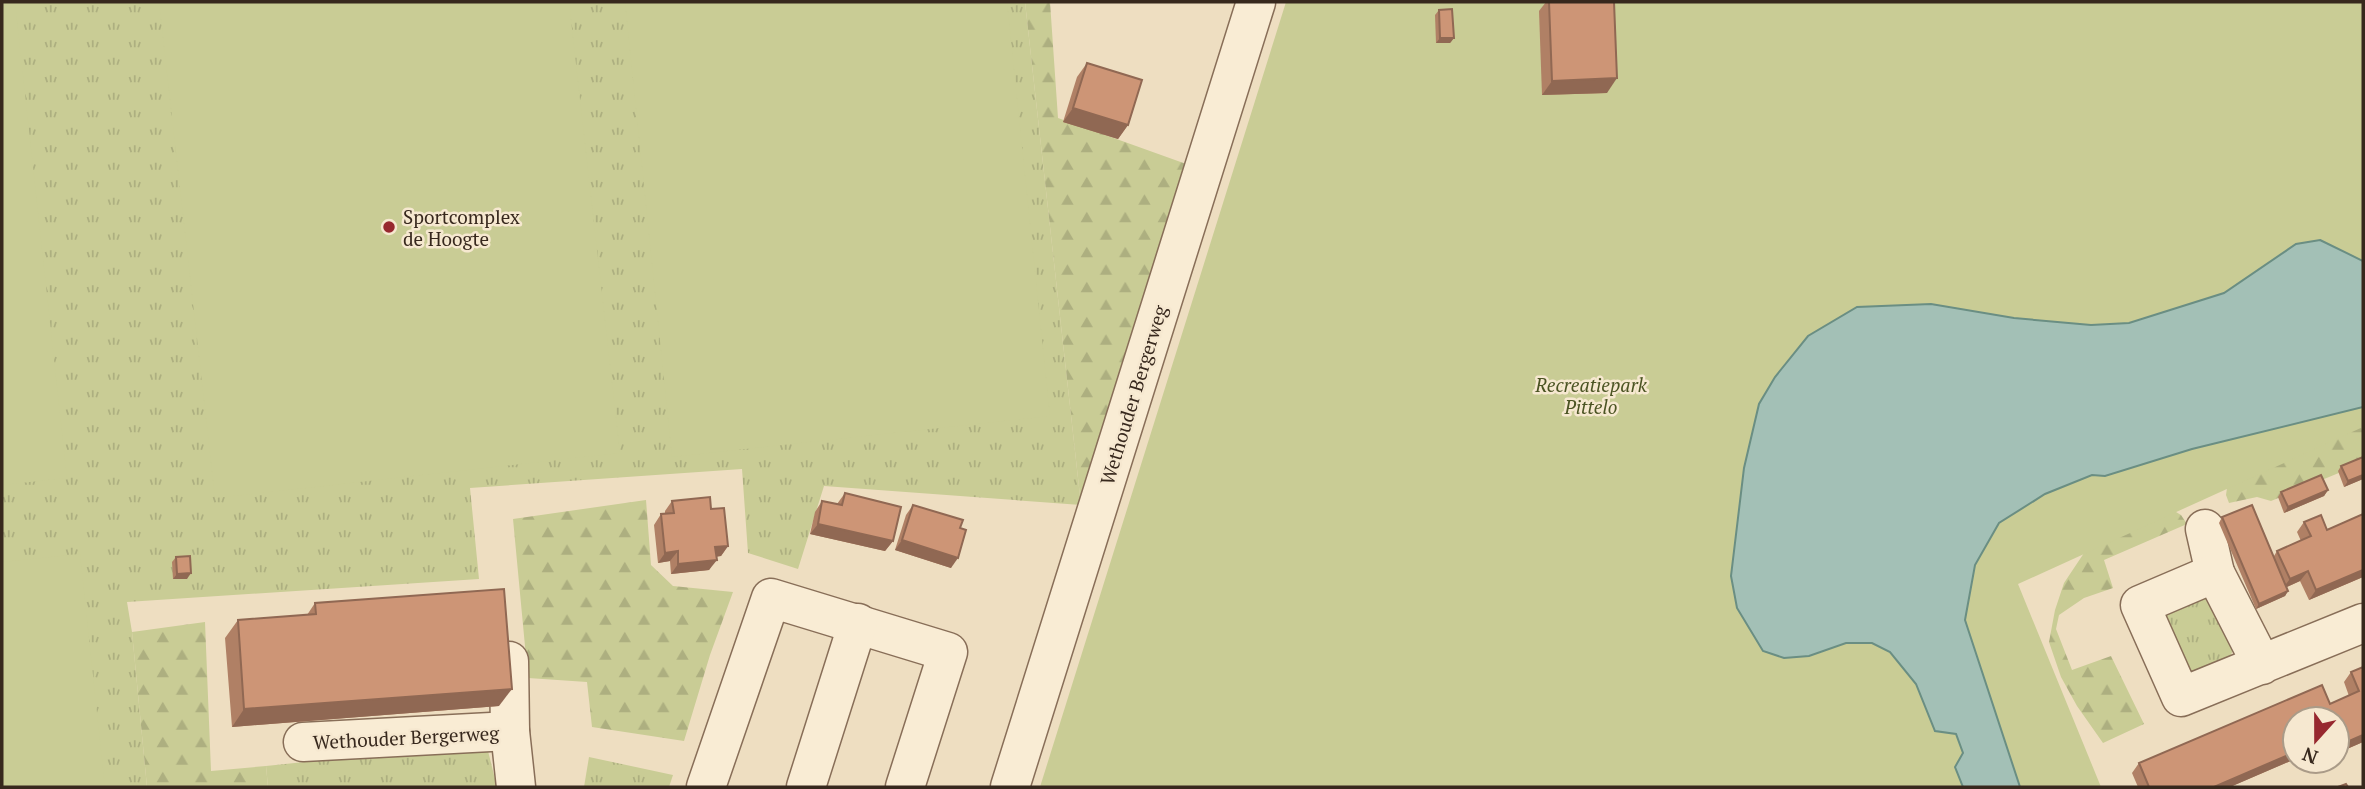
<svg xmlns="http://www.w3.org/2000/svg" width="2365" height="789" font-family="'PT Serif',serif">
	<defs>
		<pattern id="grass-tufts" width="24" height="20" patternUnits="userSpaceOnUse" patternTransform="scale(1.75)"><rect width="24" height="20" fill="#c9cc95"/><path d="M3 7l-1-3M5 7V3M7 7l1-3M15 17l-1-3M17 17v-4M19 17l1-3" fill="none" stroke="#adaf80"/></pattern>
		<pattern id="forest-firs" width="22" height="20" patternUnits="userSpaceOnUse" patternTransform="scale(1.75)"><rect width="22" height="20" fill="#c9cc95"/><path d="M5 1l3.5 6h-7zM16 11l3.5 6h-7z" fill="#adaf80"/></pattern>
	</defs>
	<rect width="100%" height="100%" fill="#eedec1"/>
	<!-- grass -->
	<g fill="url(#grass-tufts)">
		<polygon points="2,2 1025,2 1081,505 824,486 798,569 748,553 742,469 470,488 479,579 127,602 132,632 147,787 2,787"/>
		<path d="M2204,591L2234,645C2232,666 2208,668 2191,674L2161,609Z"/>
		<polygon points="486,743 497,787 268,787 266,766"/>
		<polygon points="589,757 673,775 669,787 584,787"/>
	</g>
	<!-- forest -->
	<g fill="url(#forest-firs)">
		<polygon points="1025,2 1050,2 1058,118 1189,165 1081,505"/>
		<polygon points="2363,407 2363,463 2271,501 2257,497 2229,503 2226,495 2229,474"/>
		<polygon points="646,500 651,565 673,586 733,592 710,655 684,741 592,727 587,682 528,678 513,519"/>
		<polygon points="2171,509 2181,515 2187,524 2104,560 2113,588 2084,598 2059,615 2056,629 2072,670 2111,656 2144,724 2103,743 2077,706 2061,677 2049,642 2055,610 2064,583 2088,547"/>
		<polygon points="205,622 211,771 266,766 268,787 147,787 132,632"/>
	</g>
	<!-- park -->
	<g fill="#c9cc95">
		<polygon points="2,2 15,2 67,478 2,485"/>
		<polygon points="159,2 569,2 620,453 215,498"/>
		<polygon points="625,2 1007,2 1050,416 672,457"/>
		<polygon points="1286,2 2363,2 2363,427 2018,584 2101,787 1040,787"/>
		<polygon points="80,554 105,787 2,787 2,562"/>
	</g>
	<!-- water -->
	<polygon fill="#a3c0b6" stroke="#6a8e83" stroke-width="2" points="2320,240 2363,261 2363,407 2192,449 2105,476 2092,475 2045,494 1999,523 1975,565 1965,620 2020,787 1963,787 1955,767 1963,753 1956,734 1935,731 1916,684 1890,652 1872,643 1846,643 1809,656 1784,658 1763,651 1737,608 1731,576 1744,468 1759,404 1775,377 1808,336 1857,307 1931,304 2014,318 2091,325 2129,323 2224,293 2296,244"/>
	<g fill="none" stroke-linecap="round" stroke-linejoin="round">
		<!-- minor casing -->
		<g stroke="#886e58" stroke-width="41">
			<g id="minor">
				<polyline points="2205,529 2215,573"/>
				<polyline points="509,661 510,731 516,787"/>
				<polyline points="2262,665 2215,573 2140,605 2181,697 2363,623"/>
				<polyline points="303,742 510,731"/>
				<polyline points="706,787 771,598 948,652 905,787"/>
				<polyline points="806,787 858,623"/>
				<polyline points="1010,787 1256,2"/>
			</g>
		</g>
		<!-- minor -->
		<use href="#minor" stroke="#f9ecd4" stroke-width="38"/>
	</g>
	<!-- wall -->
	<g fill="#b08065">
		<polygon points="1546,2 1614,2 1607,93 1542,95 1539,11"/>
		<polygon points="1439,10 1454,38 1450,43 1436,43 1435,15"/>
		<polygon points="1087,63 1128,125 1118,139 1063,122 1077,77"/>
		<polygon points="2363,457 2363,479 2344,487 2338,471 2341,466"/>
		<polygon points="2328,490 2324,496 2284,513 2278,497 2281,492"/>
		<polygon points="845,493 893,541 885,551 810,534 815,512 822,501 837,504"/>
		<polygon points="672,501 711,509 728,546 721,556 716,557 709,570 671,574 670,561 658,563 654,525 661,514 665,514 665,511"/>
		<polygon points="913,505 960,528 951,568 895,550 906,515"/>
		<polygon points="2363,514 2363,577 2309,600 2300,581 2287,587 2288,591 2285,596 2256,609 2219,523 2222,517 2274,556 2277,551 2301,541 2297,532 2304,522 2327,530"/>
		<polygon points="176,557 187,579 173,579 172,562"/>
		<polygon points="315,603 499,706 232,727 225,638 238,620 307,615"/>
		<polygon points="2363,667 2363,742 2340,752 2337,745 2337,719 2295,719 2295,759 2230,787 2138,787 2132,773 2139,763 2330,704 2349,696 2344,682 2351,672"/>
		<polygon points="2307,761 2324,761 2321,765 2311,769"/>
	</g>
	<!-- shaded-wall -->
	<g fill="#906853">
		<polygon points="1440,38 1454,38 1450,43 1436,43"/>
		<polygon points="1617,78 1607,93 1542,95 1552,81"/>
		<polygon points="1073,108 1128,125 1118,139 1063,122"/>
		<polygon points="2363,475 2363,479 2344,487 2348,481"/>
		<polygon points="2328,490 2324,496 2284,513 2288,507"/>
		<polygon points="818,524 893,541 885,551 810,534"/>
		<polygon points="902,540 958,558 951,568 895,550"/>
		<polygon points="728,546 721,556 708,557 715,547"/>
		<polygon points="678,551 670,561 658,563 665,553"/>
		<polygon points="717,560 709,570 671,574 678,564"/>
		<polygon points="2363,570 2363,577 2309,600 2316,590"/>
		<polygon points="2308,571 2300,581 2282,589 2290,579"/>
		<polygon points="191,573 187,579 173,579 177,574"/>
		<polygon points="2288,591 2285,596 2256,609 2259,604"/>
		<polygon points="512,689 499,706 232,727 244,709"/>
		<polygon points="2363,735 2363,742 2340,752 2347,742"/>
		<polygon points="2295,752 2295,759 2230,787 2214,787"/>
		<polygon points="2317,761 2324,761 2321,765 2311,769"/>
	</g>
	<!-- building -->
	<g fill="#cd9576" stroke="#906853" stroke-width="2">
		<polygon points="1549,2 1614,2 1617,78 1552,81"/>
		<polygon points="1452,9 1454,38 1440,38 1439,10"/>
		<polygon points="1087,63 1142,80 1128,125 1073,108"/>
		<polygon points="2363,457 2363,475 2348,481 2341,466"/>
		<polygon points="2321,475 2328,490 2288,507 2281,492"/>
		<polygon points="845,493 901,507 893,541 818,524 822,501 842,505"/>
		<polygon points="710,497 711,509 724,508 728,546 715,547 717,560 678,564 678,551 665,553 661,514 674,513 672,501"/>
		<polygon points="913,505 963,520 960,528 966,530 958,558 902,540"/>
		<polygon points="2252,505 2288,591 2259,604 2222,517"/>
		<polygon points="2363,514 2363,570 2316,590 2308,571 2290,579 2277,551 2311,536 2304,522 2321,515 2327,530"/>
		<polygon points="190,556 191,573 177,574 176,557"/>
		<polygon points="504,589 512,689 244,709 238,620 316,614 315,603"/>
		<polygon points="2363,667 2363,735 2347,742 2343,732 2337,734 2337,719 2295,719 2295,752 2214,787 2149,787 2139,763 2322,685 2330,704 2359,691 2351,672"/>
		<polygon points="2346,784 2348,787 2338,787"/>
	</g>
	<!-- markers -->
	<circle fill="#97282f" stroke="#f6e8d0" stroke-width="2.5" cx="389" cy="227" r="7"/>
	<g text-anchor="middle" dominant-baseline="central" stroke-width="5" stroke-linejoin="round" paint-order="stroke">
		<!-- poi labels -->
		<g font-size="19" fill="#37281d" stroke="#f6e8d0" text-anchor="start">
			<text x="403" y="216">Sportcomplex<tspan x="403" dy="22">de Hoogte</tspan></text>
		</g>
		<!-- park labels -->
		<g font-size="19" font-style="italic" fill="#4b5423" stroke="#f6e8d0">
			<text x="1591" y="384">Recreatiepark<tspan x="1591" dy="22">Pittelo</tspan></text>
		</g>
		<!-- street labels -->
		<g font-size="19" fill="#37281d" stroke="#f6e8d0">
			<text transform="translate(1133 395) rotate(-73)">Wethouder Bergerweg</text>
			<text transform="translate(406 737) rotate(-3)">Wethouder Bergerweg</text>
		</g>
	</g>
	<!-- border -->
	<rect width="2365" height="789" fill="none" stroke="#37281d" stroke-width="7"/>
	<!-- north arrow -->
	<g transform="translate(2316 740) rotate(201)"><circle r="33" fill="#f6e8d0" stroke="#aa9b88" stroke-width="2"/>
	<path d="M0-5L12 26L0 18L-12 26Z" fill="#97282f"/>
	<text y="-10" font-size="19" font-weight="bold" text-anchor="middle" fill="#37281d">N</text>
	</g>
</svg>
